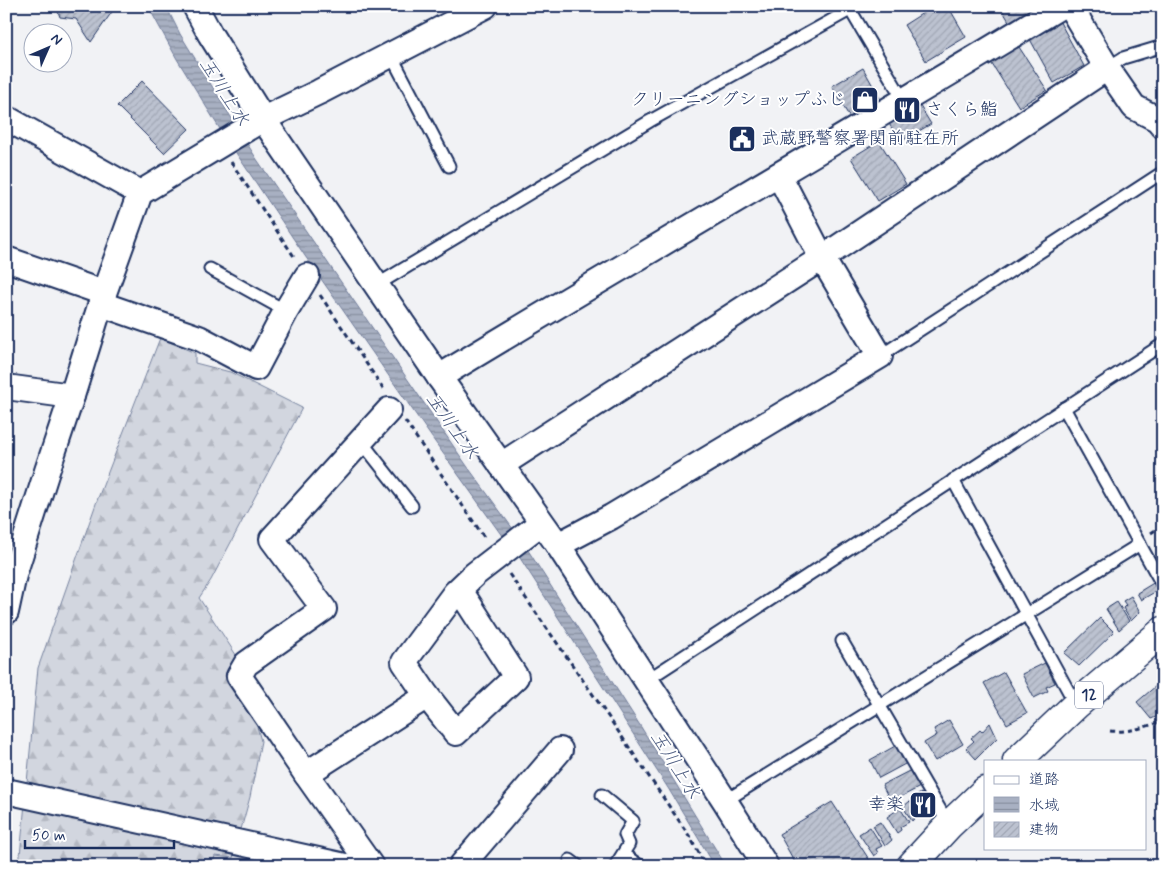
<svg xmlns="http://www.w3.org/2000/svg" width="1169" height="872" font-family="Mynerve,'Klee One',sans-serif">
	<defs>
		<pattern id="forest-firs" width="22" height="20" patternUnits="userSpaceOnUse" patternTransform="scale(1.25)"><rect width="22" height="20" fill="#d2d6df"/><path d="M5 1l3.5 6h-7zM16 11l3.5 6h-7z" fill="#b4b8c2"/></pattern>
		<pattern id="water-rules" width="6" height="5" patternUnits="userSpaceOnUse" patternTransform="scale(1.25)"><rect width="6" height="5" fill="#a8b0c2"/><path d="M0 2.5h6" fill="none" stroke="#8890a1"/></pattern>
		<pattern id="building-hatch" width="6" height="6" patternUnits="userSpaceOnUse" patternTransform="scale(1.25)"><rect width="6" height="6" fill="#bcc2d0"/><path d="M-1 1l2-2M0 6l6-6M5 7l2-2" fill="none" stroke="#a1a7b5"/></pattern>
	</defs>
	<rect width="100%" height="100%" fill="#f1f2f5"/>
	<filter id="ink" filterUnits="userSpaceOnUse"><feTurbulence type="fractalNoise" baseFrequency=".02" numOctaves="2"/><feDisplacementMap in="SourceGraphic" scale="10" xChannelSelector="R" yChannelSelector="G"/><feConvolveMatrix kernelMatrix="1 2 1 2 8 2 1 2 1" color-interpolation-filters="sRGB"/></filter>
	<g filter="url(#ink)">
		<!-- built -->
		<polygon fill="#e1e4ea" points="213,847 302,866 209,866"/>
		<!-- forest -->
		<polygon fill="url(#forest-firs)" stroke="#76829e" points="160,338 195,353 195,363 230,372 302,408 211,580 199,598 238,658 261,741 250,797 233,858 215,856 212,866 19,866 38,668 98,498"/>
		<!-- water -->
		<polygon fill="url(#water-rules)" stroke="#707c9a" points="148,6 166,6 180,34 256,158 467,466 524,544 641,727 726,866 715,866 668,788 520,558 505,540 435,442 305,256 218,126 177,59"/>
		<!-- building -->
		<g fill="url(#building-hatch)" stroke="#1b2f5e">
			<polygon points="56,6 116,6 91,42 76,19 60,17"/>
			<polygon points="934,6 948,6 966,37 926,61 904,25"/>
			<polygon points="1000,6 1035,6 1010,23"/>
			<polygon points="1056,15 1084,66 1054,83 1026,32"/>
			<polygon points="1017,44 1047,90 1019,107 990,61"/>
			<polygon points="863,68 882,102 851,120 832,86"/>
			<polygon points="142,81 189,129 164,153 117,106"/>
			<polygon points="918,103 931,124 900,142 888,122"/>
			<polygon points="879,141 906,184 878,201 851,158"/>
			<polygon points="1155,582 1160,589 1141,600 1137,593"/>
			<polygon points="1131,596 1140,612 1131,621 1123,608 1126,605 1123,601"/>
			<polygon points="1117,602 1129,621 1119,630 1106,609"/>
			<polygon points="1100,618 1114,632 1079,666 1064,653"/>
			<polygon points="1045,663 1055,683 1046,687 1048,691 1034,698 1022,674"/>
			<polygon points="1004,672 1027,713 1007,724 984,683"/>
			<polygon points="1163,680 1163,714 1151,719 1137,702"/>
			<polygon points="949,720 963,744 935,761 924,743 937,735 934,729"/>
			<polygon points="990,723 997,738 976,759 966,748 974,741 971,738 980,730 982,732"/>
			<polygon points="897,745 907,763 879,778 870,760"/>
			<polygon points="911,770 920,787 891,802 882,785"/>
			<polygon points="921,793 928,805 921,812 912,799"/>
			<polygon points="910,801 919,813 912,821 903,807"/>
			<polygon points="832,802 872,864 870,866 797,866 779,834"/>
			<polygon points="900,808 909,822 900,827 901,830 897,833 887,817"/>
			<polygon points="880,822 892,840 885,846 873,826"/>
			<polygon points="870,827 882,846 876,849 878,853 874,856 859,834"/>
		</g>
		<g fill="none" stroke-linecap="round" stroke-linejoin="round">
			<!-- lane casing -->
			<g stroke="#1b2f5e" stroke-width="15">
				<g id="lane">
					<polyline points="848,6 904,101"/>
					<polyline points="391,55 449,166"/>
					<polyline points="1107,68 1123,58 1163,46"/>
					<polyline points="210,269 286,311"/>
					<polyline points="375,286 650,121 850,10"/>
					<polyline points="880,356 1163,172"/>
					<polyline points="1064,408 1163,586"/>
					<polyline points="361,441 412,506"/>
					<polyline points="953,480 1076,705"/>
					<polyline points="842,641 949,825"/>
					<polyline points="647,680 1163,344"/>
					<polyline points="602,795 633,821 625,835 629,844 615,866"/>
					<polyline points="725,801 1140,544"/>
					<polyline points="623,854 640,866"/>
					<polyline points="570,860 578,866"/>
				</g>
			</g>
			<!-- street casing -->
			<g stroke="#1b2f5e" stroke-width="28">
				<g id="street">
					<polyline points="195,6 210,34 263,119 439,377 558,545 725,801 766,866"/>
					<polyline points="1070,6 1107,68 1134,107 1157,119 1163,126"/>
					<polyline points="6,118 140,193"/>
					<polyline points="6,259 104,293"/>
					<polyline points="101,304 199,338 256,368 286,311 307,276"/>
					<path d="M439,377C645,252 854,132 1061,6"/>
					<polyline points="6,387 72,396"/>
					<polyline points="501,465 822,258 1107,68"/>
					<polyline points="558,545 611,517 880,356 822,258 779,175"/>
					<polyline points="455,593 465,598 516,677 456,733 427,696 404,662 455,593 475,574 541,523"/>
					<polyline points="6,612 14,575 47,471 72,396 104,293 140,193 263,119 319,92 485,6"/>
					<polyline points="306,774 427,696"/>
					<polyline points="6,791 345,866"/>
					<polyline points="371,866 306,774 239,676 246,664 324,609 272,539 389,410"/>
					<polyline points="461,866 560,750"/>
				</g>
			</g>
			<!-- primary casing -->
			<g stroke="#1b2f5e" stroke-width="31">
				<g id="primary">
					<polyline points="1017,761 1076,705 1163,631"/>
					<polyline points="911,866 949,825 985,791"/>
				</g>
			</g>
			<!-- path -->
			<g stroke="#1b2f5e" stroke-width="3" stroke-dasharray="5 4" stroke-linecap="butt">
				<polyline points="231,162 295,258"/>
				<polyline points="320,295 385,391"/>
				<polyline points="405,421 486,540"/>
				<polyline points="1151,533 1163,525"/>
				<polyline points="509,574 603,709 690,837 706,866"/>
				<path d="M1110,731C1129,733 1144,727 1163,721"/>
			</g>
			<!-- lane -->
			<use href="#lane" stroke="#fff" stroke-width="11"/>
			<!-- street -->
			<use href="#street" stroke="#fff" stroke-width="24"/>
			<!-- primary -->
			<use href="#primary" stroke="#fff" stroke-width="28"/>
		</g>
	</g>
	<!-- icons -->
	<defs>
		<g id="shop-square" transform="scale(1.4375)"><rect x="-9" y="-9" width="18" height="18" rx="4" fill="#1b2f5e" stroke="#fff"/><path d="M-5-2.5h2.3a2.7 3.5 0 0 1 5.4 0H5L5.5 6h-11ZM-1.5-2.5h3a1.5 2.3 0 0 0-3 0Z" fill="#fff"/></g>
		<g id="restaurant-square" transform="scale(1.4375)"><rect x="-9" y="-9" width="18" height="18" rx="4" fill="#1b2f5e" stroke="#fff"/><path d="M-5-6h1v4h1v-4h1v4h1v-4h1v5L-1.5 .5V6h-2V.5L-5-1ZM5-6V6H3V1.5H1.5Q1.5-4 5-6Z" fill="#fff"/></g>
		<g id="civic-square" transform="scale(1.4375)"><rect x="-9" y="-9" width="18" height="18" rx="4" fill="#1b2f5e" stroke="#fff"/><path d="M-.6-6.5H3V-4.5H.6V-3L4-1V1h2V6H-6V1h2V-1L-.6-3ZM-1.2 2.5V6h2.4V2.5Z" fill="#fff"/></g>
	</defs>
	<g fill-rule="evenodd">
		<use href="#shop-square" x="865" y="100"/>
		<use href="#restaurant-square" x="907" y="110"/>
		<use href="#civic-square" x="742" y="139"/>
		<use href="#restaurant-square" x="923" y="805"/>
	</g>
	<g text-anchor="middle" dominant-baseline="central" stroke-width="4" stroke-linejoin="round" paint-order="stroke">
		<!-- shield labels -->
		<rect fill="#fff" stroke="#5f6d8e" stroke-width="1" x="1075" y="681.5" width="28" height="27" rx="4"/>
		<g font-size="16" font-weight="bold" fill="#1b2f5e">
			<text x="1089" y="695">12</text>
		</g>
		<!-- poi labels -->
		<g font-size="18" fill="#1b2f5e" stroke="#fff" text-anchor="end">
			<text x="846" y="100">クリーニングショップふじ</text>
			<text x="926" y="110" text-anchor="start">さくら鮨</text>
			<text x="761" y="139" text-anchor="start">武蔵野警察署関前駐在所</text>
			<text x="904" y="805">幸楽</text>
		</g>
		<!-- water labels -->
		<g font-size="19" font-style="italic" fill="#4c5c81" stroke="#fff">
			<text transform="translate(224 92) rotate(58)">玉川上水</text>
			<text transform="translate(452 426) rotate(55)">玉川上水</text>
			<text transform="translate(675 765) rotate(58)">玉川上水</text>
		</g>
	</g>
	<!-- margin -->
	<rect width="1169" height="872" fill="none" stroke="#fff" stroke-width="25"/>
	<rect x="12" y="12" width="1144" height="847" fill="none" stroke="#1b2f5e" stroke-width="2" filter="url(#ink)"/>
	<!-- legend -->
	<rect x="984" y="760" width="162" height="90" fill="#ffffff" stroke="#a4acbf"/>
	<rect x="994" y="776" width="25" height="8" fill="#ffffff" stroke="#a4acbf"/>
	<text x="1029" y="784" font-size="15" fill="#1b2f5e">道路</text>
	<rect x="994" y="797" width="25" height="15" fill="url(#water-rules)" stroke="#a4acbf"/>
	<text x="1029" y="810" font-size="15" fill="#1b2f5e">水域</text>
	<rect x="994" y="822" width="25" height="15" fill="url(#building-hatch)" stroke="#a4acbf"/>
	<text x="1029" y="834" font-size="15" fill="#1b2f5e">建物</text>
	<!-- north arrow -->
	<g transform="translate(48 48) rotate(45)"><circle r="24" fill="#ffffff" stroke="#a4acbf"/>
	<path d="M0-4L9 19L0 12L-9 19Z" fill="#1b2f5e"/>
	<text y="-8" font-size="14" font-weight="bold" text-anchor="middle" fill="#1b2f5e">N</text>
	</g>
	<!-- scale -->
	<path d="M25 840v8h149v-8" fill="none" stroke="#1b2f5e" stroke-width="2.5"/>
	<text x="32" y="840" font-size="15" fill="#1b2f5e" stroke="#ffffff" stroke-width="4" paint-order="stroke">50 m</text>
</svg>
